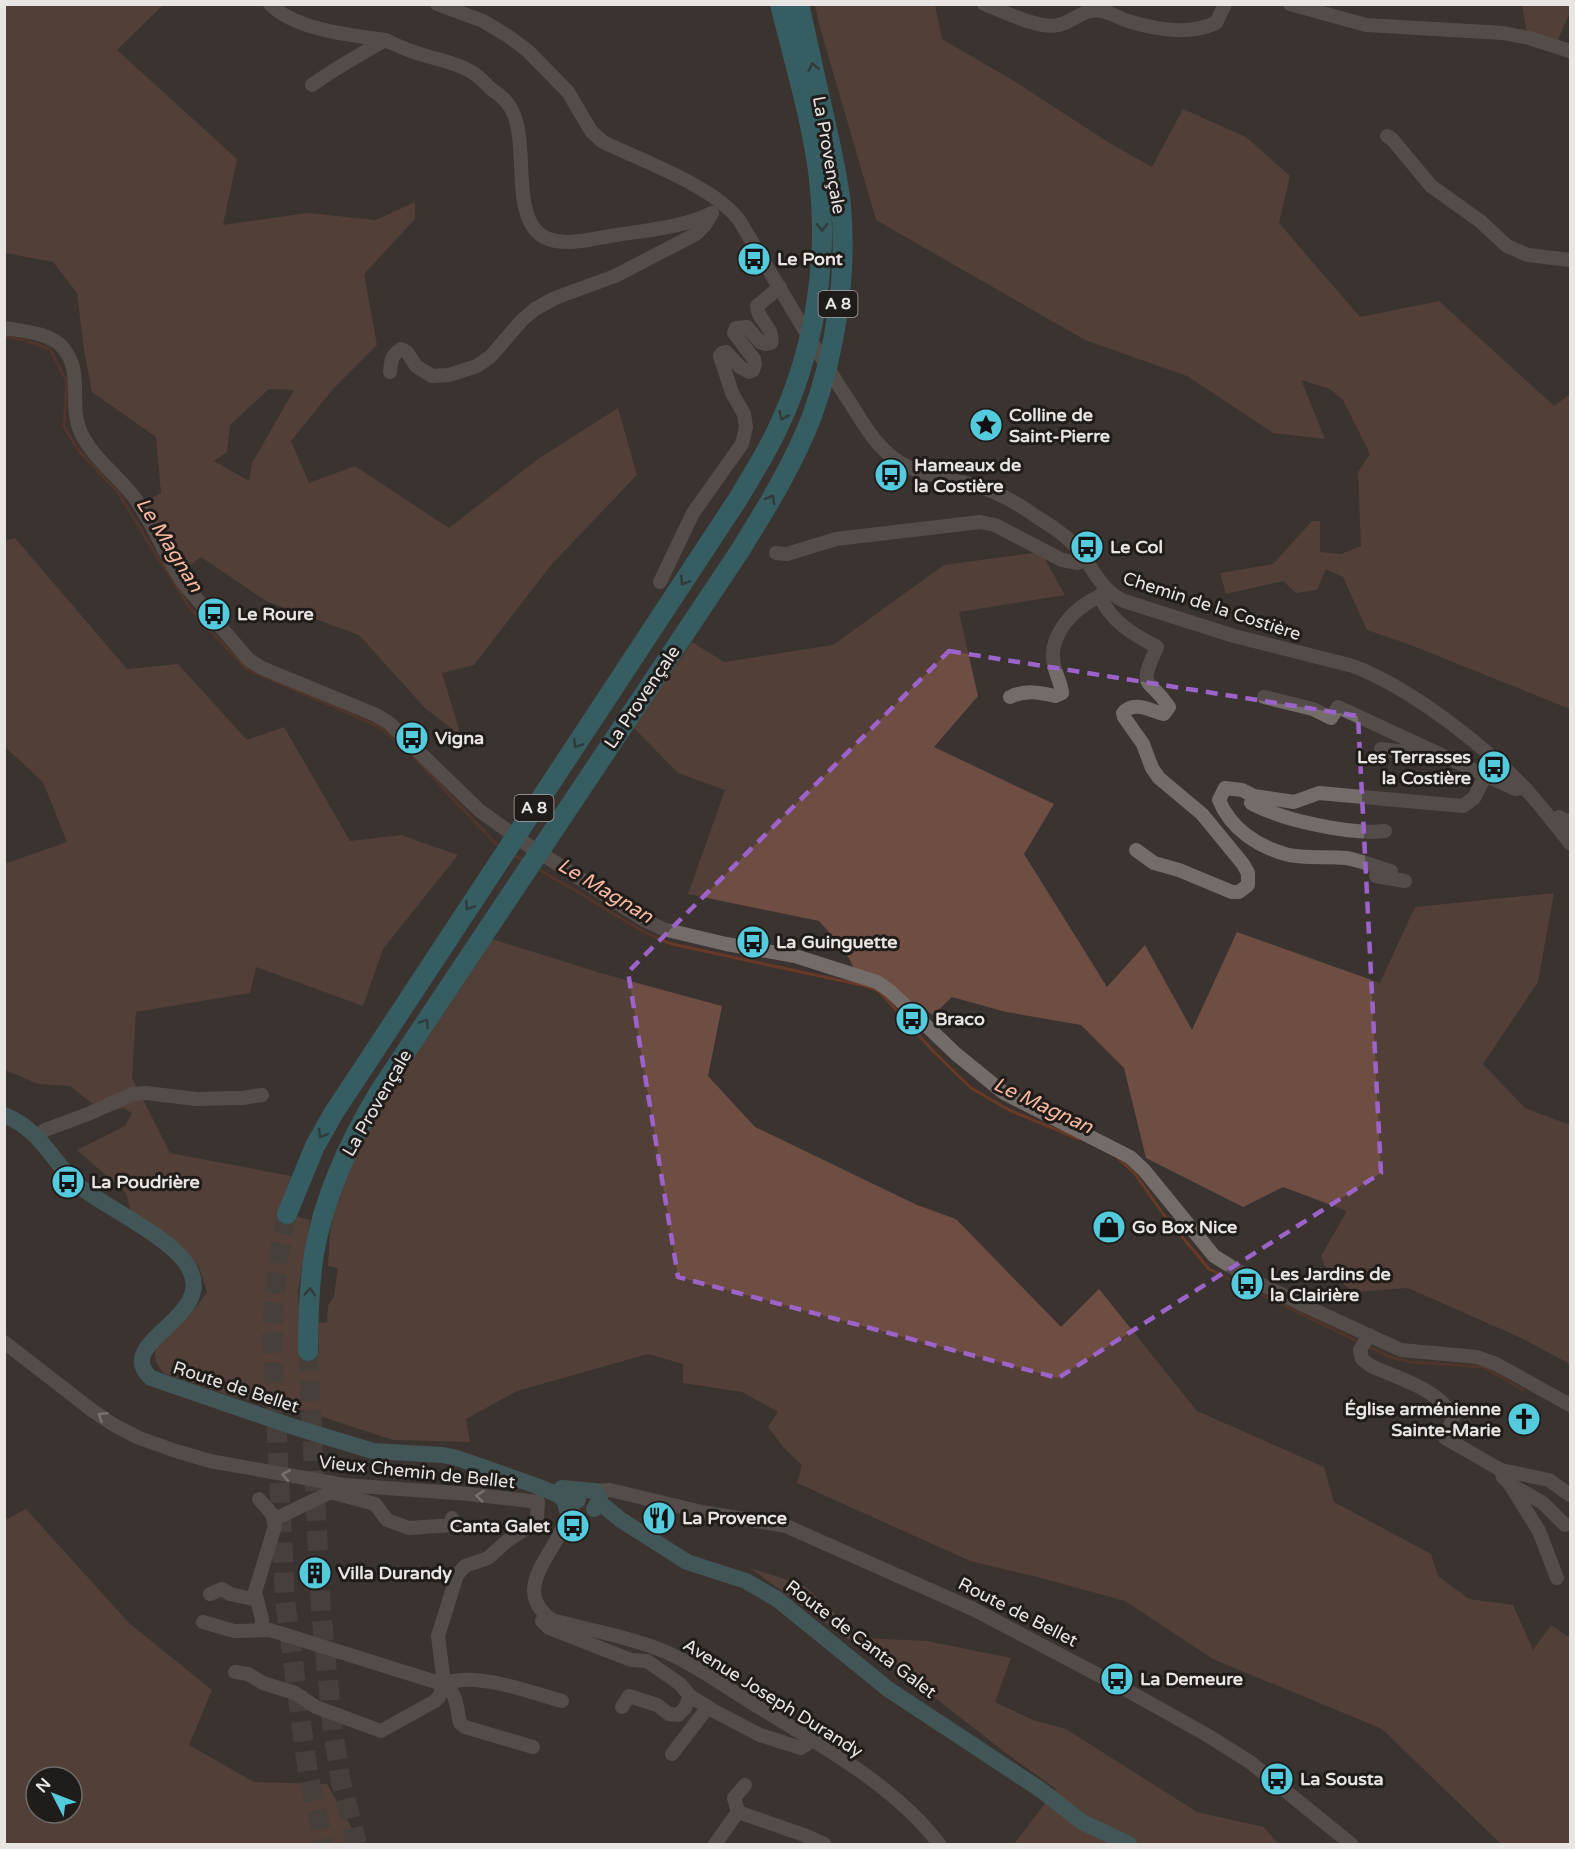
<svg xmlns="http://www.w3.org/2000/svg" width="1575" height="1849" font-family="'Varela Round',sans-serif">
	<rect width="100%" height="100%" fill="#3a3330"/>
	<!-- green -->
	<g fill="#6e4e43" fill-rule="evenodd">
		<path d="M4,5H163L117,50L237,159L223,225L308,213L376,220L415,202V219L364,274L377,345L333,389L291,441L309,483L355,466L449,528L538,459L618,408L637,475L551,565L474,665L442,673L461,736L425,708L359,635L266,601L201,557L182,571L144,502L161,493L156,437L92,392L84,350L77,293L53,262L5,253ZM269,389L294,390L252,463L249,481L214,461L227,452L230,425Z"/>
		<polygon points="815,5 935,5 942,39 1014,81 1108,142 1152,167 1183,109 1246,137 1290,176 1279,223 1360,317 1439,301 1554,406 1570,394 1570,709 1408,644 1367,630 1343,577 1326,569 1317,590 1296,593 1283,581 1226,594 1220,573 1273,564 1312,521 1320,521 1320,552 1341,554 1361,546 1358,472 1370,454 1343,400 1330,389 1301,380 1325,439 1273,433 1187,376 1085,340 876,220 819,24"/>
		<polygon points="1522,5 1570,5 1570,12 1558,40 1527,34"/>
		<path d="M15,538L127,669L178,664L247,740L284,727L350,841L401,835L458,855L383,949L363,1006L256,967L250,993L136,1012L132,1078L170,1153L291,1176L279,1211L310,1220L298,1291L301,1353L315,1355L319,1352L318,1323L327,1322L328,1306L334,1296L338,1268L328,1266L330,1233L334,1210L350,1167L364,1138L389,1094L492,939L604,974L722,1006L708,1076L755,1127L917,1205L956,1219L1061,1327L1099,1289L1197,1411L1324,1467L1334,1502L1431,1554L1438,1576L1469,1599L1513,1605L1533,1650L1551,1625L1570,1638V1844H1501L1382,1729L1213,1659L1125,1601L1041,1578L970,1561L797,1483L802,1465L784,1448L768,1427L778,1412L742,1392L683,1383V1364L648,1354L517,1391L466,1419L470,1442L393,1440L299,1409L231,1396L164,1373C157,1365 153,1359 156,1348L197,1306L207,1292L199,1267L177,1245L131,1211L126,1193L77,1150L125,1126L132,1113L123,1108L103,1112L70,1086L38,1084L5,1070L4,864L67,842L43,782L5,747V541Z"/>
		<polygon points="1041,552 1065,595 959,612 978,696 934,747 1054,804 1024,854 1107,987 1145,945 1192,1030 1237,932 1380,983 1415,907 1554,893 1538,982 1483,1064 1525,1108 1570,1125 1570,1364 1521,1338 1408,1288 1354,1292 1327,1272 1321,1256 1347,1211 1283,1187 1243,1207 1146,1158 1124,1068 1081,1025 1006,1012 952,997 933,1015 854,968 844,949 819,921 688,894 725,790 678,773 633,727 692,642 724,662 833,645 944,565"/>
		<path d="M26,1509L129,1623L212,1690L189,1745L254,1782L327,1784L361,1844H5V1520ZM36,1777H72V1813H36Z"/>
		<polygon points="750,1568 803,1585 863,1638 927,1641 1011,1658 995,1702 1033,1720 1066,1729 1197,1812 1264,1827 1278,1844 1014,1844 1056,1789 1006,1753 921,1687 869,1654"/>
	</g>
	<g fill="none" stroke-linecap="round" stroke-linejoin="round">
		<!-- stream -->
		<g stroke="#683927" stroke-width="3">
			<polyline points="4,336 24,340 50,349 67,382 64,427 79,451 118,492 158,558 191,609 203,623 247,669 380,727 408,751 496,844 501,847"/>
			<polyline points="512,854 524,861"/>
			<path d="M538,869C558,881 579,892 598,904C622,920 645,934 672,944L866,986L879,991L933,1051L971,1088L1009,1110L1079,1139"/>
			<polyline points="1118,1158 1135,1174 1164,1215 1209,1269 1359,1342"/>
			<polyline points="1368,1346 1390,1357 1410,1362 1484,1367 1523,1390"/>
		</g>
		<!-- highway-tunnel -->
		<g stroke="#544e4b" stroke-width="20" stroke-dasharray="20 10" stroke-linecap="butt">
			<polyline points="287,1214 278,1258 272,1331 285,1600 308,1774 324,1844"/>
			<polyline points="308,1351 321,1611 333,1732 341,1782 357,1844"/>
		</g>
		<!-- minor -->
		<g stroke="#746c69" stroke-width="14">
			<path d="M270,4C295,30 350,35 385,40"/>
			<path d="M437,4L483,21L508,36L528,51L568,92L591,131L603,142C641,160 715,187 739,220C774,278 808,338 845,395C861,419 874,446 899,462C922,476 951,478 977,486C998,492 1019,504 1037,517C1051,526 1066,535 1077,548C1094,568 1098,588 1124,601L1234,636L1353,666C1408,687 1471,736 1513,776C1534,796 1552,821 1570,843"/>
			<path d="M984,4C1003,11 1040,30 1058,25C1070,23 1080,12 1092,11C1105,8 1119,19 1131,22C1159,30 1189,35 1216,23L1225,4"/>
			<polyline points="1290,4 1366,25 1503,33 1529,38 1570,51"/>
			<path d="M312,85C335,68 360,55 385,40C394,44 404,49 414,52C433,59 453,61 470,71C478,75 485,83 491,89C497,93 504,98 508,104C535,138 502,232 556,241C574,244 593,239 610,236C641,231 686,227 712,213"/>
			<polyline points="1387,136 1392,139 1431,186 1480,221 1507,246 1528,255 1570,260"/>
			<path d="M4,328C23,331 52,333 64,349C84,374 68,406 81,433C93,458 117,475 134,497C154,524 165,557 184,584L249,660L262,668L376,715L389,723L480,811L525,843L644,920L663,929L726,944L795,956L877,982L890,991L956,1054L1004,1093L1130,1157L1144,1170L1214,1256L1253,1280L1303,1305L1401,1350L1477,1357L1496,1364L1570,1405"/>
			<path d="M390,372C391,361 391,356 401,349L407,352L416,366L432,376L449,375L477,366L491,356L522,320L535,309L555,298L615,276L696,234L705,225L712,213"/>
			<polyline points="776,553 787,554 836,539 980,522 995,525 1062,560 1078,563 1085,559"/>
			<path d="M660,582L693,513L742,444L746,427L744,414L732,393L720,356L722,353L726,352L740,367L749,372L753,370L755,364L754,359L734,333L736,328L747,327L760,342L766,344L771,343C775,328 757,320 757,306L780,287"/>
			<path d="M1106,589L1100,596C1110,621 1134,635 1157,647C1137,691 1148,675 1169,707L1164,714C1151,711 1134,700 1123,713L1124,717L1143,744L1152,768L1159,778L1202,814L1243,864L1248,873V885L1239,892H1232L1179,870L1154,863L1136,850"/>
			<path d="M1010,697C1025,690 1039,692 1055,696L1062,693C1061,683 1056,675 1054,665C1047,635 1075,607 1100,596"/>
			<polyline points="1264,697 1313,709 1331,718 1338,707 1515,789 1525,788"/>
			<polyline points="1381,749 1415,753 1421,746"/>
			<path d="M1254,796L1242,790L1225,788L1219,800C1230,828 1257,846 1285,854C1302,859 1327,856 1346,858C1360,860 1376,867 1391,871"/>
			<polyline points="1552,821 1559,817 1570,823"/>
			<path d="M1385,831C1350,835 1282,820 1251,803L1254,796L1294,802L1319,793L1463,806L1474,798L1485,776"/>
			<polyline points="1376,876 1405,881"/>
			<polyline points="37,1136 45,1130 88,1114 133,1094 146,1093 196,1099 242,1098 262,1095"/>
			<path d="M1369,1335L1360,1350L1362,1359L1371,1366C1397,1378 1442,1390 1453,1418L1445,1438L1501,1470L1549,1480L1570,1495"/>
			<polyline points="4,1342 93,1411 114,1425 139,1438 176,1451 210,1461 344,1485 469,1494 538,1502"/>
			<polyline points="1501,1470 1503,1477 1509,1483 1539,1531 1557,1578"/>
			<polyline points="1510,1484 1543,1503 1565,1525"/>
			<polyline points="595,1491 610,1490 702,1512 786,1526 973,1609 1123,1688 1207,1735 1250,1762 1351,1844"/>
			<polyline points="259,1499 272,1514 275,1526 255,1592 262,1619 262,1630"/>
			<path d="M573,1508C567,1517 563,1527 558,1537C543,1565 516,1594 552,1620C589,1630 630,1637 666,1652C696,1665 724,1686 752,1703C815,1742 894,1784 939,1844"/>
			<polyline points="275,1519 329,1493 334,1493 375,1504 387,1520 409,1528 453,1525 452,1518"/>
			<polyline points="210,1594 222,1589 230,1594 257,1600"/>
			<polyline points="542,1621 549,1628 631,1660 647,1661 680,1684 690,1696 714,1711 760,1735 801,1748 813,1740"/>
			<path d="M203,1622L234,1631L270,1630L436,1682C448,1684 461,1678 474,1680C504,1682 533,1693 562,1701"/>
			<polyline points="235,1672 248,1674 263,1683 295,1693 316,1707 381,1731 435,1701 439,1697 444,1683"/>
			<polyline points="622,1707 629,1696 657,1705 669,1714 678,1715 685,1708 690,1696"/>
			<path d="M533,1747L465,1727L460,1723C456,1706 458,1696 444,1683L438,1636L457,1575L465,1566L488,1558L507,1541L533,1524L537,1517L538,1502"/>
			<polyline points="672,1754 708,1707"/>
			<polyline points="738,1812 734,1798 745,1785"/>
			<polyline points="715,1844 738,1812 804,1835 824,1844"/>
		</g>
		<!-- major -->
		<g stroke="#4c828a" stroke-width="16">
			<path d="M4,1115C42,1130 51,1161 79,1186C107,1208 174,1239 189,1268C217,1318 111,1342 151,1378L294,1427L373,1451L443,1455L457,1458L534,1485L559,1495L578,1500"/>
			<polyline points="562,1488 595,1491 600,1500 594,1509"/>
			<polyline points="559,1495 565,1502 568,1515"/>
			<polyline points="599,1502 621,1520 687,1562 746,1581 777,1599 888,1689 1041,1790 1082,1822 1129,1844"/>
		</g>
		<!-- highway -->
		<g stroke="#3191a0" stroke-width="20">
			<path d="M287,1214L315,1146L333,1114L738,499C751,477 765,455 776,432C814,354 829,264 819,178C812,120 794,62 780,4"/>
			<path d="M308,1351C308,1318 309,1286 314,1254C324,1195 350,1140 381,1089L741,549C767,507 794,463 812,416C836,350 847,276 841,205C838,177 831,148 825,120C816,82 808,43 799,4"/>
		</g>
	</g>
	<!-- one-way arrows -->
	<defs><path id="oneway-chevron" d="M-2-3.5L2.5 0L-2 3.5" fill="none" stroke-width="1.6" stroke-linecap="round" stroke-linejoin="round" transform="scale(1.5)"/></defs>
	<g stroke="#254549">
		<use href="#oneway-chevron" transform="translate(813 67) rotate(-102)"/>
		<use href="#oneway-chevron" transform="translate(822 227) rotate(89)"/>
		<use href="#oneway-chevron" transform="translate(783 416) rotate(114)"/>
		<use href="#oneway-chevron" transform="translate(771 499) rotate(-61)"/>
		<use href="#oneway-chevron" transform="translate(684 581) rotate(123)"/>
		<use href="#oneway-chevron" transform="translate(577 744) rotate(123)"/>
		<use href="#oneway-chevron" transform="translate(469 906) rotate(123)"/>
		<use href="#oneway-chevron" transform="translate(425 1023) rotate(-56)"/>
		<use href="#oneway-chevron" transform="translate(322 1134) rotate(119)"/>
		<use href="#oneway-chevron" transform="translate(310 1292) rotate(-86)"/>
	</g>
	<g stroke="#c0bbb8">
		<use href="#oneway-chevron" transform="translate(102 1416) rotate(-147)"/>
		<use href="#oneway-chevron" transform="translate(286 1475) rotate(-170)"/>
		<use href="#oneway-chevron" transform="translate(480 1496) rotate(-174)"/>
	</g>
	<!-- marked area -->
	<path d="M0 0H1575V1849H0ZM949,651L1358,716L1381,1173L1058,1378L678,1277L628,972Z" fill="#3a3330" fill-opacity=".55" fill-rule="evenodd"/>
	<path fill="none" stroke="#9c64ca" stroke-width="4.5" stroke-dasharray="12 8" stroke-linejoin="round" d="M949,651L1358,716L1381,1173L1058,1378L678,1277L628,972Z"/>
	<!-- icons -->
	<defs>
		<g id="bus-disc" transform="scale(1.725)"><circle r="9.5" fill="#54cadd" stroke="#1f1c1a"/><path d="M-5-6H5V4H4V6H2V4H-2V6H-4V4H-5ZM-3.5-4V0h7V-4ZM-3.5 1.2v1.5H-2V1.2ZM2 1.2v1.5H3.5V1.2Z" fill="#111"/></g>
		<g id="sight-disc" transform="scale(1.725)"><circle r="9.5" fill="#54cadd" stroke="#1f1c1a"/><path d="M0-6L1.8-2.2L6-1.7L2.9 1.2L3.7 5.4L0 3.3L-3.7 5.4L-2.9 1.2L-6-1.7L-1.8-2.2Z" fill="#111"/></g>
		<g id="shop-disc" transform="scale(1.725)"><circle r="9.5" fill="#54cadd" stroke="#1f1c1a"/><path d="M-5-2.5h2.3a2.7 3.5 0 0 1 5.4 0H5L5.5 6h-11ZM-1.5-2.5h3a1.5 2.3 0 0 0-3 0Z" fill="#111"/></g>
		<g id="church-disc" transform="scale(1.725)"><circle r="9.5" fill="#54cadd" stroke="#1f1c1a"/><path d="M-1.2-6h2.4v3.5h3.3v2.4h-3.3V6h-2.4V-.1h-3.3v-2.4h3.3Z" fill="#111"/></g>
		<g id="restaurant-disc" transform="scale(1.725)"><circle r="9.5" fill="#54cadd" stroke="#1f1c1a"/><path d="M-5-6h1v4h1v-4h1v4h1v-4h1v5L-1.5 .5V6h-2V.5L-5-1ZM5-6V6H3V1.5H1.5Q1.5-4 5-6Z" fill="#111"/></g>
		<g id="building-disc" transform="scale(1.725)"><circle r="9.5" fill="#54cadd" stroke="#1f1c1a"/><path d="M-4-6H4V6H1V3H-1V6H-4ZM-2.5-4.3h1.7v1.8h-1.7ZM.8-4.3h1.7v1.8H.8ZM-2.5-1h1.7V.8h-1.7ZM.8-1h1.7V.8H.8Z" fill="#111"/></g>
	</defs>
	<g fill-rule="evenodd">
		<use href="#bus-disc" x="754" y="259"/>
		<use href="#sight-disc" x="986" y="425"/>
		<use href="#bus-disc" x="891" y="475"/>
		<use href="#bus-disc" x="1087" y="547"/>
		<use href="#bus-disc" x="214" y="614"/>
		<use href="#bus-disc" x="412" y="738"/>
		<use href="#bus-disc" x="1494" y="767"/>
		<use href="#bus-disc" x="753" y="942"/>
		<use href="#bus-disc" x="912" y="1019"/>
		<use href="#bus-disc" x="68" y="1182"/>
		<use href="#shop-disc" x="1109" y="1227"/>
		<use href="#bus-disc" x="1247" y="1284"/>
		<use href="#church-disc" x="1524" y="1419"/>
		<use href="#restaurant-disc" x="659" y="1518"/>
		<use href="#bus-disc" x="573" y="1526"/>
		<use href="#building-disc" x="315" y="1573"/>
		<use href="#bus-disc" x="1117" y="1679"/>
		<use href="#bus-disc" x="1277" y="1779"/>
	</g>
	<g text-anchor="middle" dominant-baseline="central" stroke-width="6" stroke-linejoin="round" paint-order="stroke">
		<!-- shield labels -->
		<g fill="#1f1c1a" stroke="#aca9a7" stroke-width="1.5">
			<rect x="818.5" y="291" width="39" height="26" rx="4.5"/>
			<rect x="514.5" y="795" width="39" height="26" rx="4.5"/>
		</g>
		<g font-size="16" font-weight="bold" fill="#e9e5e3">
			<text x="838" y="304">A 8</text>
			<text x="534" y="808">A 8</text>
		</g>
		<!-- street labels -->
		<g font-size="18" fill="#e9e5e3" stroke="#1f1c1a">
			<text transform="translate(829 155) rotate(80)">La Provençale</text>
			<text transform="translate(1212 606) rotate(18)">Chemin de la Costière</text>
			<text transform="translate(642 697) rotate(-56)">La Provençale</text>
			<text transform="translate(377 1103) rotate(-60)">La Provençale</text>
			<text transform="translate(236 1387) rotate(18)">Route de Bellet</text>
			<text transform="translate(417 1472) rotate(6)">Vieux Chemin de Bellet</text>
			<text transform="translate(1018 1612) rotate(27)">Route de Bellet</text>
			<text transform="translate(861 1639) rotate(37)">Route de Canta Galet</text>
			<text transform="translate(773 1698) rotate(32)">Avenue Joseph Durandy</text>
		</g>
		<!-- poi labels -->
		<g font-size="18" font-weight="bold" fill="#e9e5e3" stroke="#1f1c1a" text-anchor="start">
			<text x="777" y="259">Le Pont</text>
			<text x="1009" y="415">Colline de<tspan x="1009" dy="21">Saint-Pierre</tspan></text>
			<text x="914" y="465">Hameaux de<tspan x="914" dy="21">la Costière</tspan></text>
			<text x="1110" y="547">Le Col</text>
			<text x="237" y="614">Le Roure</text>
			<text x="435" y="738">Vigna</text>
			<text x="1471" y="757" text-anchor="end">Les Terrasses<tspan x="1471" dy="21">la Costière</tspan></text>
			<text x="776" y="942">La Guinguette</text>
			<text x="935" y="1019">Braco</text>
			<text x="91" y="1182">La Poudrière</text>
			<text x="1132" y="1227">Go Box Nice</text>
			<text x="1270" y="1274">Les Jardins de<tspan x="1270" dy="21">la Clairière</tspan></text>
			<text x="1501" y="1409" text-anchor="end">Église arménienne<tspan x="1501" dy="21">Sainte-Marie</tspan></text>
			<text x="682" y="1518">La Provence</text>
			<text x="550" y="1526" text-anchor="end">Canta Galet</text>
			<text x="338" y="1573">Villa Durandy</text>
			<text x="1140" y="1679">La Demeure</text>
			<text x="1300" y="1779">La Sousta</text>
		</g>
		<!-- water labels -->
		<g font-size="20" font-style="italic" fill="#fab9a1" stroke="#1f1c1a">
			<text transform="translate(169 545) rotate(58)">Le Magnan</text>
			<text transform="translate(605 891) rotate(31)">Le Magnan</text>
			<text transform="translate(1043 1106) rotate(25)">Le Magnan</text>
		</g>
	</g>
	<!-- border -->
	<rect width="1575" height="1849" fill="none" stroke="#e9e5e3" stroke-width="12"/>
	<!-- north arrow -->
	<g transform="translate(54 1795) rotate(312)"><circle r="28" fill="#1f1c1a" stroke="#706c6a" stroke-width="1.5"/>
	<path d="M0-4.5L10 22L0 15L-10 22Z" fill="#54cadd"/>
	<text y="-9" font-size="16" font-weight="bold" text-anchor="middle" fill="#e9e5e3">N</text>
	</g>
</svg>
